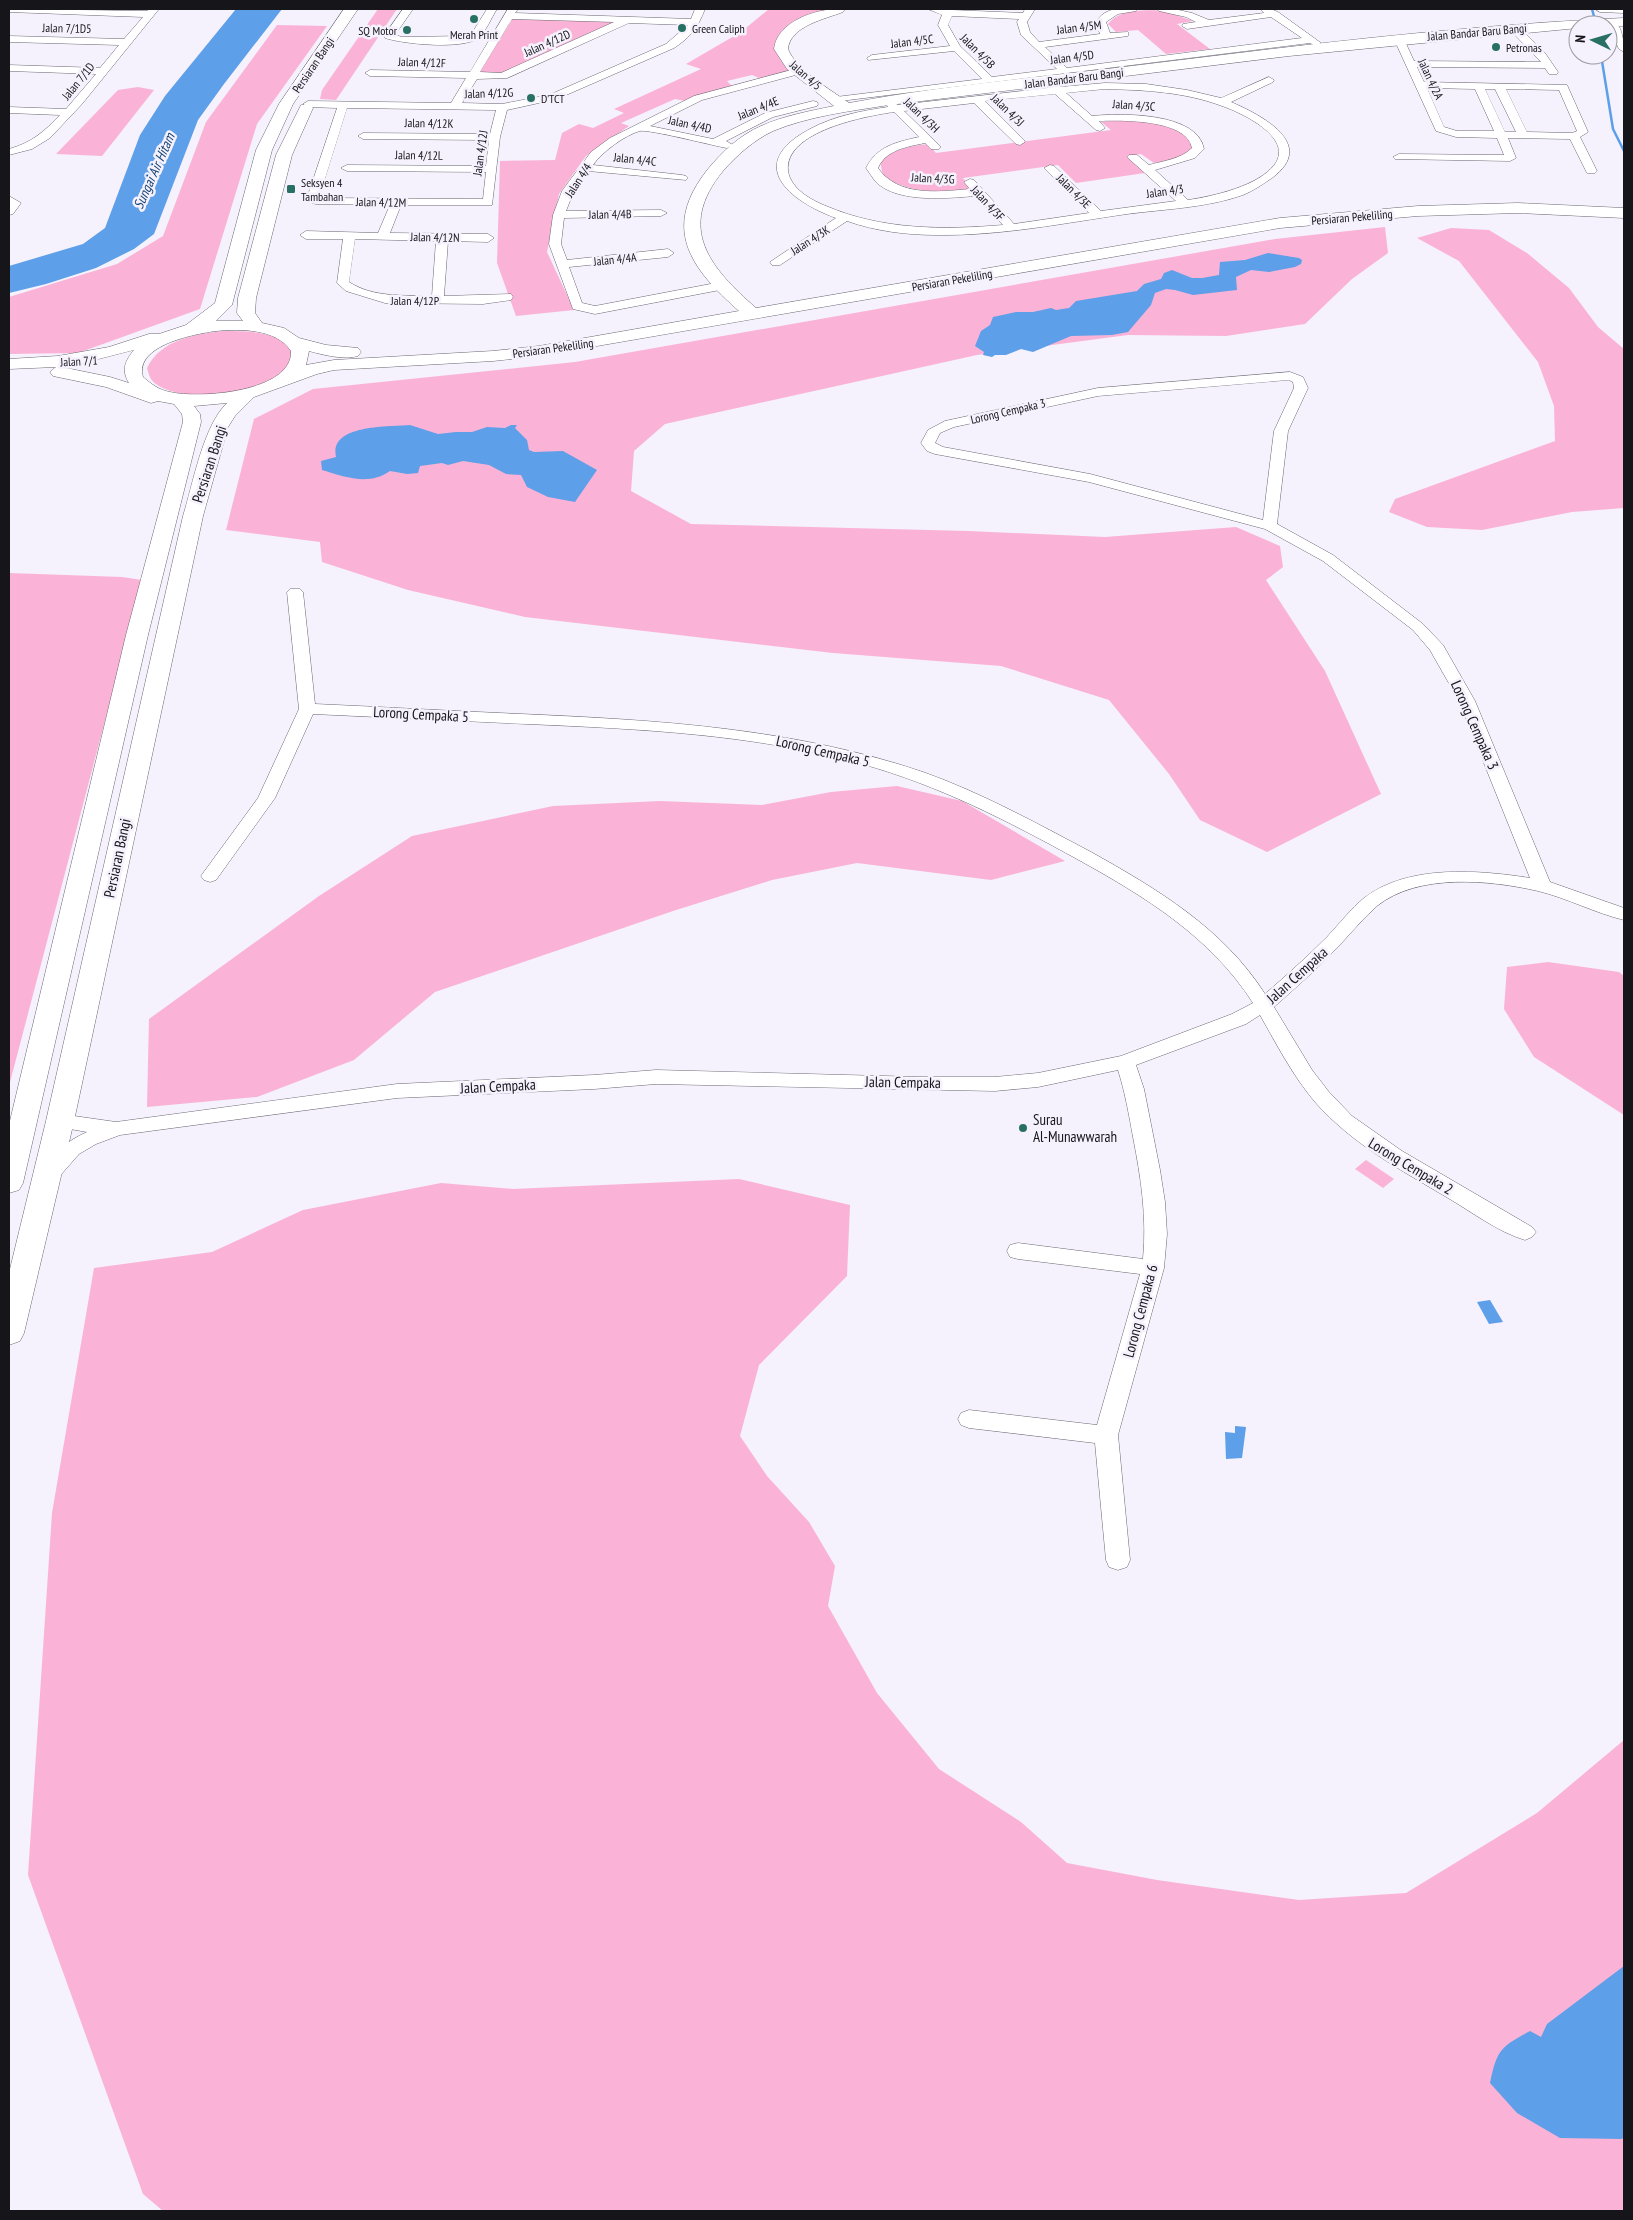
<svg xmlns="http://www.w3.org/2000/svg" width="1633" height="2220" font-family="'PT Sans Narrow',sans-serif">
	<rect width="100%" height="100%" fill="#f5f1fd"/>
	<!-- green -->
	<g fill="#fab3d6">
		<polygon points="378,9 397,9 336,100 320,99 322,90"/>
		<polygon points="769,9 841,9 795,25 780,38 776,53 793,71 759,78 752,75 727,81 732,86 685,101 675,99 621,123 629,126 586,156 559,194 547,252 574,310 516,316 497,263 500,161 555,160 562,133 579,124 593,128 624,113 614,109 701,69 686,64 741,32"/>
		<path d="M1161,10L1193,21L1177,24L1210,49L1166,54L1138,30L1116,32L1108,24C1121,8 1143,11 1161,10Z"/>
		<polygon points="513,18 620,21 499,75 477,75"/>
		<polygon points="277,25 327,26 257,124 200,309 78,353 9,354 9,297 117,264 163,236 206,122"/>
		<polygon points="138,87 154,90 102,156 56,154 118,90"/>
		<path d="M1119,120C1146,120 1179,122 1194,146C1183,159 1170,161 1154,163L1141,154L1127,156L1145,173L1076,183L1058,165L963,178L972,190C938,193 915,194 883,177L880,160C895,149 910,146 928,144L936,153L1111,130L1101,122Z"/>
		<polygon points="1385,227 1388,253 1352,279 1305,324 1226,336 1128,335 977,355 665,424 634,451 631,491 691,524 968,531 1105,537 1236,527 1280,546 1283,567 1266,580 1325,671 1381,794 1267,852 1200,820 1169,774 1109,700 1001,666 833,653 525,617 408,590 322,562 320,542 226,530 254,419 313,389 575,362 1275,239"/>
		<polygon points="1451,228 1489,230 1527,253 1569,288 1598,327 1624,349 1624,508 1572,512 1482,530 1427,527 1389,512 1395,499 1555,441 1554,406 1538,362 1459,261 1417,238"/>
		<path d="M224,331C249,331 272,331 292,348L289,369C279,375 267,385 256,389C233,397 167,401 151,379C149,376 148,371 147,368C161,339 196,334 224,331Z"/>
		<polygon points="9,573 122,577 142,580 9,1086"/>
		<polygon points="897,786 962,801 1065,861 991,880 857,863 772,880 673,911 435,992 354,1060 257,1097 147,1107 149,1019 319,896 412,836 553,806 660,801 762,805 831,792"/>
		<polygon points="1548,962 1619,972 1624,976 1624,1115 1534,1057 1504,1009 1507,967"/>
		<polygon points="1366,1160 1394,1179 1383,1188 1355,1169"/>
		<polygon points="739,1179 850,1205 847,1276 759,1365 740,1436 767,1476 809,1522 835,1566 828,1606 877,1693 939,1769 1021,1822 1067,1863 1157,1880 1299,1900 1406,1893 1537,1813 1624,1740 1624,2211 163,2211 143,2194 28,1875 52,1513 94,1268 212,1252 303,1210 441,1183 513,1189"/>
	</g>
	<!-- water -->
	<g fill="#5d9fe8">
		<polygon points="236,9 282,9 224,84 198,120 154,234 134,249 96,268 46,284 9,293 9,266 83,244 105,228 140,135 165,96"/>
		<polygon points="1268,253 1299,258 1302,260 1301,264 1295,267 1269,272 1251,270 1236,277 1237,290 1193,295 1175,290 1166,289 1155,293 1151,305 1128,332 1112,335 1071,336 1033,352 1021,349 1006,355 995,355 992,357 983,355 984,352 975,346 981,331 990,325 993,317 1016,312 1033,312 1051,308 1056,310 1069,308 1076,301 1137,291 1144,284 1161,279 1164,273 1172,270 1192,278 1202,278 1219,275 1220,262 1245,260"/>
		<path d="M410,425L438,434L456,432H472L487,427L505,428L511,425H517L515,428L527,440L529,450L534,452L563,451L597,470L575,502L548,497L527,487L521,475L506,474L489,465L463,461L448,465L442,463L420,466L418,473L407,474L390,471C369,486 345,477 322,470L321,461L336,457C329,424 388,427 410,425Z"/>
		<polygon points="1490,1300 1503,1322 1489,1324 1477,1302"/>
		<polygon points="1235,1426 1246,1427 1242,1458 1226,1459 1225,1432 1235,1433"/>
		<path d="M1624,1966V2136L1622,2139L1560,2138L1517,2113L1490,2083C1497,2050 1500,2047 1530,2031L1541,2037L1547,2024Z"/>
	</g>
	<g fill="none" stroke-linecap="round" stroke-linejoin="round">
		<!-- stream -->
		<g stroke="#5d9fe8" stroke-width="2.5">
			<polyline points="1592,9 1595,20"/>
			<polyline points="1601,55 1613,129 1624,151"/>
		</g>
		<!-- street casing -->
		<g stroke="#6b6772" stroke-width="1">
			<g id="street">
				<path d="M9,9L147,11L149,9H159L82,104L50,138L32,149L9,155V149C31,143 44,132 60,115L9,113V107L66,109L96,74L9,71V65L100,68L119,45L9,42V36L124,39L143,17L9,12Z"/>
				<path d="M403,9H413L395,35L402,37L467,36L472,33L487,9H497C491,18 486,32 478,38C463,50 403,44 385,38L384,36Z"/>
				<path d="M508,9H518L515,13L691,19L695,9H705C698,27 691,37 674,48L557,99L507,110L500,137L492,205H401L390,233L488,234L494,238L488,242L448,241L444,296L511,294L513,297L511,300L483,304L385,303L346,291L337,283L343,239H306L300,235L306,231L378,233L390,205L316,204L312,203L307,198L337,108L308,107L303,104L308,101L451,103L466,78L370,76L365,73L370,70L470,72ZM512,19L614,22L501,73L480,72ZM629,23L688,25L666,44L549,95L502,104L462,103L477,79L507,78ZM347,108L496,110L490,134L363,133L358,136L363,139L489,140L486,166L347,165L341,168L347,171L486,172L483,199L319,198ZM355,239L436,241L432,296C405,295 373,298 349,282Z"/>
				<path d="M928,9L1023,13L1025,9H1035L1027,22L1030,32L1039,42L1100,34L1096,22C1106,6 1121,9 1138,9L1136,11L1118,14L1106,22L1110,33L1128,32V36L1045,47L1067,68L1302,38L1271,17L1187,29L1182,26L1183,24L1196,22L1186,17L1159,11L1157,9H1174L1192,13L1209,20L1264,13L1260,9H1271L1278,12L1321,43L1316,46L1310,43L832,102L831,100L836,97L982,79L954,51L868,60L867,58L872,55L950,46L938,25L942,15ZM952,16L1019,19L1017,22L1021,35L1057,69L992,77L960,46L948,25Z"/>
				<polygon points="1595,9 1624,9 1624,13 1600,12"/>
				<path d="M1611,19C1622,23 1624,42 1624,52L1619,49L1606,22Z"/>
				<path d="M1515,26L1519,27L1545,53L1558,72L1557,74H1549L1545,68L1417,67L1424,82L1567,85L1588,132L1580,137L1597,171L1595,173H1587L1570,139L1508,138L1516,158L1510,161L1395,159L1393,157L1399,154L1504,155L1497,138L1456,137L1436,131L1394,39L1395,37H1403L1414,61L1541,62L1511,31V27ZM1427,88L1475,89L1494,131H1457L1444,127ZM1485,89H1495L1516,132H1505ZM1506,89L1559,90L1577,131L1572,133L1527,132Z"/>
				<path d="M799,68L803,69V73L702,100L650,126L713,139L765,113L813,101L817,102L818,104L817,106L773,117L726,141L733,145L727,148C714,146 649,129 640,131C625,135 602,152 593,165L682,175L686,176L688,178L686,180L588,171L574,191L566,211L661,210L667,213L661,216L564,218L561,244L567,260L668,249L674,253L668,257L569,267L582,303L595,306L721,282L727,286L725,289L595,314L573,309L549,244L553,215L562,191L591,152L610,138L694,96Z"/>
				<path d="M1269,77L1274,80L1273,82L1231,102C1261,115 1318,144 1272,178C1263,184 1253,191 1243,195C1206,208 1165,209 1127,214C1064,223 1001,236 936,235C907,235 875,231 847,221L780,265H772L770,262L836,218C789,201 744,164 810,129C834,116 861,111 888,107L886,104L891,101L898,105L1048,88L1047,86L1052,83L1060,87L1105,83L1146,84L1187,90L1221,98ZM1105,89C1145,90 1185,92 1222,106C1240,112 1294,137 1275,164C1259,186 1214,196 1188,200L1155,170L1195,158L1204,149C1198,112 1120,113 1092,116L1066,93ZM1055,94L1096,130L1100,131L1105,128L1099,121C1121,120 1187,119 1192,148C1181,159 1163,161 1149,165L1137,155H1129L1127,157L1176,201L1101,211L1054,166L1050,165L1044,168L1089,213L1014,224L974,180L970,179L964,182L970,189C939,192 898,197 878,168C886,150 906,147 925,143L931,149H939L941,147L904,111L974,103L1016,144L1020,145L1025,142L1024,140L985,101ZM894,112L919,137C897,142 877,146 866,168C869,172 872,177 875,181C897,204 948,198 976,196L1003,225C943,230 882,230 826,206C811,200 791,189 788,171C784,131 866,116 894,112Z"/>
				<polygon points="9,196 21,203 13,214 9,215"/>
				<path d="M1290,372L1303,377L1308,388L1288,431L1277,524L1333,555L1423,624L1443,645L1475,701L1550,882L1624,908V920C1595,913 1567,898 1538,891C1490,880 1418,873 1377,906C1361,920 1347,938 1332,953C1314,972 1294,989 1274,1007L1312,1070L1329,1092L1352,1116L1402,1151L1532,1227L1536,1232L1532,1237L1525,1240C1498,1232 1472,1212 1448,1198C1401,1170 1352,1144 1315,1102C1293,1076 1277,1045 1260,1015L1246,1024L1136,1065L1144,1089L1160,1170L1165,1202L1167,1234L1164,1268L1118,1435L1130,1560L1127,1567L1118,1570L1109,1567L1106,1560L1095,1443L969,1428L961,1425L958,1419L961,1413L969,1410L1097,1425L1140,1274L1018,1259L1010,1257L1007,1251L1010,1245L1018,1243L1143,1259C1147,1217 1141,1178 1133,1137C1129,1115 1125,1092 1118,1070L1038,1087L995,1091L656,1084L594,1089L397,1098L120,1135L96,1144L79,1154L58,1178L51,1180L44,1178L41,1173C52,1153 67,1141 87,1132L53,1126L50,1121L53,1116L60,1114L116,1122L397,1084L594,1075L656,1070L921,1077H995L1038,1073L1121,1056L1232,1014L1253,1003C1210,936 1144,896 1077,859C1008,821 938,785 862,764C753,734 640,729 527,724C456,721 384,717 313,714L275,798L216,880L210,882L204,880L201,876L258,798L299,709L287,592L290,589H300L303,592L315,704C383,707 452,711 521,714C657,720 793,728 923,772C982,793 1036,823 1091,852C1157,889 1223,928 1265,994C1287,975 1307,957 1327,937C1339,924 1351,909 1364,898C1408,864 1479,870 1530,878L1459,701L1430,650L1413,630L1323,561L1265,529L1089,482L935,454L927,451L921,443L928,430L945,421L1098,388ZM1289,380L1293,382L1294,388L1274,431L1263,520L1090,474L943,447L935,443L940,433L954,427L1098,396Z"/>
			</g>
		</g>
		<!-- secondary casing -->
		<g stroke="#6b6772" stroke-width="1">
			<path id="secondary" d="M344,9H358L293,104L272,150L232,305L216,321H243L237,313L238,298L276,155L301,105H311L313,108L292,155L256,298L255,313L262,323L284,328L299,338L326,345L358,348L361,352L358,356C343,360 324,355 309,351L306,365L334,360L493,351L539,346L739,311C690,268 661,228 708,169C722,152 740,135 761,126C783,116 810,111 834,106L787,69L774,49C777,20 821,7 845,9L843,12C825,19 790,26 788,49C796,70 831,90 849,103C945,85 1043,77 1140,65C1294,46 1448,27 1603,19L1624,18V26L1578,25V28L1289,56L889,105C851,111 809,116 773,131C754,140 737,155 723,171C676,228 710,268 756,308L1280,218L1418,206L1518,203L1624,208V218L1518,213L1418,216L1280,228L539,356L493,361L334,370L317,374L254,397L235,416L228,427L203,516L74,1121L24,1333L20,1341L9,1345V1273L46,1121L183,516C193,484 203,426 227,403L194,406L200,414L201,422L148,635L23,1183L19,1190L9,1193V1125L126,635L183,422L182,414L174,404L158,401L151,403L106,387L53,376L50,372L56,367L9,369V359L58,356L109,347L149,334H159L186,325L215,303L256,150L279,104ZM216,331C240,329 276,328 291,351C293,392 199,399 170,392C159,390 151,384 143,377C134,345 195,334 216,331ZM134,350C125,361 121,370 129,383L110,377L61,367L75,366L83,363Z"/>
		</g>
		<!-- street -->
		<use href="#street" fill="#fff" fill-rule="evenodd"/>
		<!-- secondary -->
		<use href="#secondary" fill="#fff" fill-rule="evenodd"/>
	</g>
	<!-- markers -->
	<g fill="#297064" stroke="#f5f1fd" stroke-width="2">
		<circle cx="474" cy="19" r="5"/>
		<circle cx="682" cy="28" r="5"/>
		<circle cx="407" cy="30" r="5"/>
		<circle cx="1496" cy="47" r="5"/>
		<circle cx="531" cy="98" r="5"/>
		<rect x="286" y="184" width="10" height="10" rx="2.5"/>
		<circle cx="1023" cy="1128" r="5"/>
	</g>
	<g text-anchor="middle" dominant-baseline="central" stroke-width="5" stroke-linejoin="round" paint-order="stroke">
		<!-- far-street labels -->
		<g font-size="12" fill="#161519" stroke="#f5f1fd">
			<text transform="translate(1079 27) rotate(-7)">Jalan 4/5M</text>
			<text transform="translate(67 28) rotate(1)">Jalan 7/1D5</text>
			<text transform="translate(1477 32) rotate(-5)">Jalan Bandar Baru Bangi</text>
			<text transform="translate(912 41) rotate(-7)">Jalan 4/5C</text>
			<text transform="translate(547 43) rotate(-24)">Jalan 4/12D</text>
			<text transform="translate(978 51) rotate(45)">Jalan 4/5B</text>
			<text transform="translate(1072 57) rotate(-7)">Jalan 4/5D</text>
			<text transform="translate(422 62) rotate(2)">Jalan 4/12F</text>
			<text transform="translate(313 65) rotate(-56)">Persiaran Bangi</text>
			<text transform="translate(806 75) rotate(41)">Jalan 4/5</text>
			<text transform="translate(1074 78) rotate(-7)">Jalan Bandar Baru Bangi</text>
			<text transform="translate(1431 79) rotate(65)">Jalan 4/2A</text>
			<text transform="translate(78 81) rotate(-51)">Jalan 7/1D</text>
			<text transform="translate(489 93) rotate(-2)">Jalan 4/12G</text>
			<text transform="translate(1134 105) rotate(4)">Jalan 4/3C</text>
			<text transform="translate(758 108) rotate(-22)">Jalan 4/4E</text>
			<text transform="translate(1008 110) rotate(44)">Jalan 4/3J</text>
			<text transform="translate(922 115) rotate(44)">Jalan 4/3H</text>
			<text transform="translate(429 123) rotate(1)">Jalan 4/12K</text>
			<text transform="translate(690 124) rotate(12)">Jalan 4/4D</text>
			<text transform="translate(480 153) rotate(-82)">Jalan 4/12J</text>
			<text transform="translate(419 155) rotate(1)">Jalan 4/12L</text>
			<text transform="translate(635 159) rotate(6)">Jalan 4/4C</text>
			<text transform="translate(933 178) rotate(3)">Jalan 4/3G</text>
			<text transform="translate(578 180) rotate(-57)">Jalan 4/4</text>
			<text transform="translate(1074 191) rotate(45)">Jalan 4/3E</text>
			<text transform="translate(1165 191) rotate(-8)">Jalan 4/3</text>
			<text transform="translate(381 202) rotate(1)">Jalan 4/12M</text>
			<text transform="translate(988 203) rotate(47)">Jalan 4/3F</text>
			<text transform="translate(610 214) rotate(-1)">Jalan 4/4B</text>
			<text transform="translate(1352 217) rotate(-5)">Persiaran Pekeliling</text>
			<text transform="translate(435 237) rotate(1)">Jalan 4/12N</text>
			<text transform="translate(810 240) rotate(-33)">Jalan 4/3K</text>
			<text transform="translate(615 259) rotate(-6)">Jalan 4/4A</text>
			<text transform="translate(952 280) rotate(-10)">Persiaran Pekeliling</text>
			<text x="415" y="300">Jalan 4/12P</text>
			<text transform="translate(553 348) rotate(-8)">Persiaran Pekeliling</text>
			<text transform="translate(79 361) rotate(-3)">Jalan 7/1</text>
			<text transform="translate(1008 411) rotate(-13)">Lorong Cempaka 3</text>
		</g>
		<!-- far-poi labels -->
		<g font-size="12" fill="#161519" stroke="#f5f1fd" text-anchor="start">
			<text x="692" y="28">Green Caliph</text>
			<text x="397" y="30" text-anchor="end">SQ Motor</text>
			<text x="474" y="34" text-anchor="middle">Merah Print</text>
			<text x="1506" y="47">Petronas</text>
			<text x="541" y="98">D'TCT</text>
			<text x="301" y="182">Seksyen 4<tspan x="301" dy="14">Tambahan</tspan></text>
		</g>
		<!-- far-water labels -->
		<g font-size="14" font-style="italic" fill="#174473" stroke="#f5f1fd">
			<text transform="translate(154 171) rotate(-66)">Sungai Air Hitam</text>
		</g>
		<!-- street labels -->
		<g font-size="15" fill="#161519" stroke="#f5f1fd">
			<text transform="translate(209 464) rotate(-72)">Persiaran Bangi</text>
			<text transform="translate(421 714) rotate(3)">Lorong Cempaka 5</text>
			<text transform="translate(1475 725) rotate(66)">Lorong Cempaka 3</text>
			<text transform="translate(823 751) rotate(13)">Lorong Cempaka 5</text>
			<text transform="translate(117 858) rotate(-78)">Persiaran Bangi</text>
			<text transform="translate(1297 975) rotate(-42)">Jalan Cempaka</text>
			<text transform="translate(903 1082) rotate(1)">Jalan Cempaka</text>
			<text transform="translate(498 1086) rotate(-3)">Jalan Cempaka</text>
			<text transform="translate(1411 1166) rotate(31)">Lorong Cempaka 2</text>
			<text transform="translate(1140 1311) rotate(-75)">Lorong Cempaka 6</text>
		</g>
		<!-- poi labels -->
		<g font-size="15" fill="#161519" stroke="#f5f1fd" text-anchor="start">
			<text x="1033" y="1119">Surau<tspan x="1033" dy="17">Al-Munawwarah</tspan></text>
		</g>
	</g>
	<!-- border -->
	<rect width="1633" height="2220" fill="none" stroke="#161519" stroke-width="20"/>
	<!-- north arrow -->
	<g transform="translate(1593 40) rotate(275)"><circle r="24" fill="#f5f1fd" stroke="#9c99a2"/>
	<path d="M0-4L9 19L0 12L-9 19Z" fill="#297064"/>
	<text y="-8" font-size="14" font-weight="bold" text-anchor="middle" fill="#161519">N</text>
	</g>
</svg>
